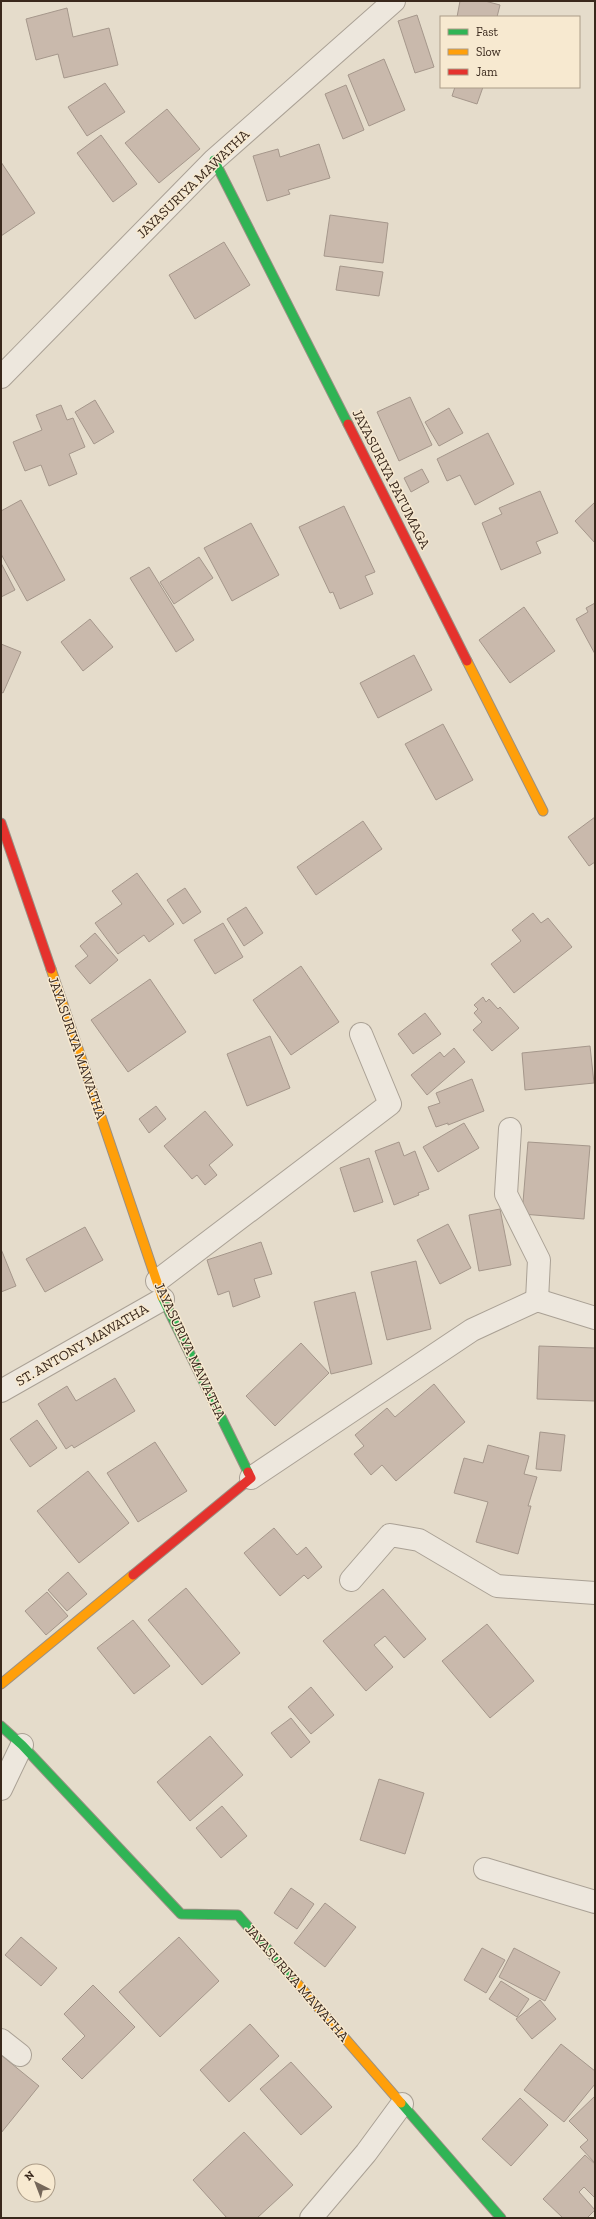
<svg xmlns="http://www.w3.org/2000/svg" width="596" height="2219" font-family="'Zilla Slab',serif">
	<rect width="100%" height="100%" fill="#e5dccb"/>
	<!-- building -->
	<g fill="#c9b9ac" stroke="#a5978b">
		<polygon points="460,1 485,1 500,5 497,17 457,17"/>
		<polygon points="67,8 73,37 109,28 118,65 64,78 58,54 36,60 26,19"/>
		<polygon points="417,15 434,67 415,73 398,21"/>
		<polygon points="384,59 405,110 369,126 348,75"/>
		<polygon points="105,83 125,112 87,136 68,107"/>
		<polygon points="346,85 364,130 343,139 325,94"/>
		<polygon points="455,87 483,87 477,104 452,96"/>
		<polygon points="167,109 200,149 159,183 125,143"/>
		<polygon points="101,135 137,184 113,202 77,153"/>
		<polygon points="319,144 330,178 288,190 290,194 267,201 253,156 278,149 280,157"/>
		<polygon points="1,162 35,213 1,236"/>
		<polygon points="330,215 388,223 383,263 324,256"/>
		<polygon points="224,242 250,285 195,319 169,275"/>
		<polygon points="340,266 383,272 379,296 336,290"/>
		<polygon points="410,397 432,445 399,461 377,412"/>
		<polygon points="95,400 114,432 94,444 75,412"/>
		<polygon points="61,405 67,420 73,418 85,447 69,454 77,474 49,486 41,465 25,471 13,442 42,430 36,415"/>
		<polygon points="449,408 463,433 439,446 425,422"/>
		<polygon points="488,433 514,484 475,505 460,475 447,481 437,459"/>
		<polygon points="422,469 429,482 411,492 404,478"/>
		<polygon points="540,491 558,533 536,542 541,553 501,570 482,523 502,514 499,508"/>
		<polygon points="21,500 65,580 27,601 1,554 1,511"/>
		<polygon points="595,502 595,543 575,521"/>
		<polygon points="344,506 375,572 365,576 373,594 340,609 333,592 330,593 299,527"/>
		<polygon points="251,523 279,575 232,601 204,548"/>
		<polygon points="199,557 213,578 174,604 160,582"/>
		<polygon points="1,563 15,590 1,597"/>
		<polygon points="149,567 194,640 176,652 130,578"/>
		<polygon points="595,603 595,654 576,619 588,612 586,608"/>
		<polygon points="524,607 555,651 510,683 479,640"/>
		<polygon points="90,619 113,647 83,671 61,642"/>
		<polygon points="1,644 21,652 3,693 1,692"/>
		<polygon points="414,655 432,690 378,718 360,683"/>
		<polygon points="443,724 473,780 436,800 405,744"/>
		<polygon points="595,817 595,862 589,866 568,837"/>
		<polygon points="363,821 382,849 316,895 297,867"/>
		<polygon points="137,873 174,924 149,942 144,935 118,954 95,923 122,904 112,891"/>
		<polygon points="185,888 201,912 183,924 167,900"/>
		<polygon points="246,907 263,933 244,946 227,919"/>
		<polygon points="533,913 541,923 548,918 572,947 514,993 491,964 521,941 512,930"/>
		<polygon points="223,923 243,957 215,974 194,940"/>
		<polygon points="95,933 118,960 90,984 75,966 88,956 80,946"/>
		<polygon points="301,966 339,1022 291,1055 253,1000"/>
		<polygon points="150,979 186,1032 128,1072 91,1020"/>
		<polygon points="483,997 486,1002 489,999 498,1009 500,1007 519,1028 492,1051 473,1030 482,1022 474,1013 478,1009 474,1005"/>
		<polygon points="425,1013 441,1034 413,1054 398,1034"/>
		<polygon points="270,1036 290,1088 247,1106 227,1054"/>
		<polygon points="590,1046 594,1083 525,1090 522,1053"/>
		<polygon points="454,1048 465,1062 427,1095 411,1075 440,1052 444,1057"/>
		<polygon points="472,1079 484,1111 448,1125 448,1123 436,1127 428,1107 440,1103 436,1093"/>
		<polygon points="156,1106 166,1119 149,1133 139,1119"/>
		<polygon points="205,1111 233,1145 209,1165 217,1175 205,1185 197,1175 192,1179 164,1146"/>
		<polygon points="464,1123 479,1148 438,1172 423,1147"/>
		<polygon points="399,1142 404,1156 415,1151 429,1189 418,1193 419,1195 394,1205 375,1151"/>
		<polygon points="528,1142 590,1146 584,1219 522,1214"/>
		<polygon points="369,1158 383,1202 354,1212 340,1168"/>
		<polygon points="500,1209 511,1265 479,1271 469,1215"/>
		<polygon points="448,1224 471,1268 440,1284 417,1240"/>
		<polygon points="85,1227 103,1260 45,1292 26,1259"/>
		<polygon points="261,1242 272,1274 254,1279 260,1297 233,1307 229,1291 218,1295 207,1260"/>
		<polygon points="1,1249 16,1286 1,1292"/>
		<polygon points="416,1261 431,1329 387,1340 371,1272"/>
		<polygon points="355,1292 372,1364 331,1374 314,1302"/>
		<polygon points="301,1343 329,1373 275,1426 246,1396"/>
		<polygon points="539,1346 595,1348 595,1401 537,1399"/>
		<polygon points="115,1378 135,1411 74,1448 72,1445 66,1449 38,1404 67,1386 76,1401"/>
		<polygon points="434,1384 465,1422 396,1481 382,1465 371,1475 354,1454 364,1446 355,1435 387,1408 395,1417"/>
		<polygon points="37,1420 57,1448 30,1467 10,1439"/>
		<polygon points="540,1432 565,1435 561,1471 536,1469"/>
		<polygon points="155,1442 187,1491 138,1522 107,1473"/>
		<polygon points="488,1445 529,1456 524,1474 537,1477 528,1506 531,1506 518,1554 476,1542 488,1502 454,1493 464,1458 483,1463"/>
		<polygon points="88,1471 129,1523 79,1563 37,1511"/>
		<polygon points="274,1528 297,1555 306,1547 322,1567 308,1579 304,1575 280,1596 244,1553"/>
		<polygon points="68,1572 87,1594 67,1611 48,1590"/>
		<polygon points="186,1588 240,1653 202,1685 148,1620"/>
		<polygon points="383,1589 426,1639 404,1658 385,1636 374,1645 393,1667 366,1691 323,1641"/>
		<polygon points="47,1592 68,1616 46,1635 25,1611"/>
		<polygon points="133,1620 170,1666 134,1694 97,1648"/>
		<polygon points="487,1624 534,1681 490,1718 442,1661"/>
		<polygon points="311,1687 334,1715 311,1734 288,1707"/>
		<polygon points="291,1718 310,1742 291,1758 271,1733"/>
		<polygon points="210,1736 243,1775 190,1821 157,1782"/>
		<polygon points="379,1779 424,1793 405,1854 360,1840"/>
		<polygon points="222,1806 247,1836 221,1858 196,1828"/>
		<polygon points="291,1888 314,1904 297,1929 274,1913"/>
		<polygon points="325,1903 356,1927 325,1967 294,1943"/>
		<polygon points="21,1937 57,1968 41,1986 5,1955"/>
		<polygon points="179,1937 219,1981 160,2037 119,1992"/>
		<polygon points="482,1948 505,1960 486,1993 464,1980"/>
		<polygon points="514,1948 560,1972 545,2001 499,1977"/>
		<polygon points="501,1981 529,1999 517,2017 489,1999"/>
		<polygon points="93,1985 135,2027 82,2079 62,2059 85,2036 64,2014"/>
		<polygon points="540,2000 556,2019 532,2039 516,2019"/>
		<polygon points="250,2024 279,2056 229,2102 200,2070"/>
		<polygon points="561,2044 595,2071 595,2084 564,2122 524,2090"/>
		<polygon points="1,2055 39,2086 1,2133"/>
		<polygon points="291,2062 332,2107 301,2135 260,2089"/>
		<polygon points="595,2096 595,2163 580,2147 588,2140 569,2121"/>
		<polygon points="520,2098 548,2125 511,2166 482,2139"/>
		<polygon points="244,2132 293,2185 257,2218 227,2218 193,2180"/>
		<polygon points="585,2155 595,2164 595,2198 584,2187 579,2192 595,2210 587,2218 563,2218 543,2199"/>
	</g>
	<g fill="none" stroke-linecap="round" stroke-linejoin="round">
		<!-- street casing -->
		<g stroke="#aaa195" stroke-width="24">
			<g id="street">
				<polyline points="1,377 214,160 394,1"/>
				<polyline points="510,1129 506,1194 539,1260 537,1300"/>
				<polyline points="157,1281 390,1104 361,1034"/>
				<polyline points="1,1391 163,1299"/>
				<polyline points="251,1478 472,1330 537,1300 595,1318"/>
				<polyline points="351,1580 390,1535 419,1540 497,1586 595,1593"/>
				<polyline points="1,1789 22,1745"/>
				<polyline points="485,1869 595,1902"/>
				<polyline points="1,2040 20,2055"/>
				<polyline points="311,2218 366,2153 402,2104"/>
			</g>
		</g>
		<!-- fast casing -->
		<g stroke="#9a9084" stroke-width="11">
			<g id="fast">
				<polyline points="214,160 348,424"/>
				<polyline points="162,1297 248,1472"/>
				<polyline points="1,1726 22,1745 181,1914 238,1915 296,1982"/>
				<polyline points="401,2103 501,2218"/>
			</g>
		</g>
		<!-- slow casing -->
		<g stroke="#9a9084" stroke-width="11">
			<g id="slow">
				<polyline points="467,661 543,811"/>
				<polyline points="51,969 162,1297"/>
				<polyline points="1,1684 133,1575"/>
				<polyline points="296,1982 401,2103"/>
			</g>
		</g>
		<!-- jam casing -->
		<g stroke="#9a9084" stroke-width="11">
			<g id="jam">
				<polyline points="348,424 467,661"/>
				<polyline points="1,823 51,969"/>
				<polyline points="133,1575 251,1478 248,1472"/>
			</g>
		</g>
		<!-- street -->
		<use href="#street" stroke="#ede7dd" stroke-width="22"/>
		<!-- fast -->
		<use href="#fast" stroke="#30b455" stroke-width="9"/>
		<!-- slow -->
		<use href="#slow" stroke="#ff9f0a" stroke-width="9"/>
		<!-- jam -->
		<use href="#jam" stroke="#e5322d" stroke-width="9"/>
	</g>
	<g text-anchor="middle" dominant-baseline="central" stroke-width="3" stroke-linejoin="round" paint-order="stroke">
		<!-- street labels -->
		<g font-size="14" fill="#39281c" stroke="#f7e9d0">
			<text transform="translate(193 184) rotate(-44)">JAYASURIYA MAWATHA</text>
			<text transform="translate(391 479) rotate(63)">JAYASURIYA PATUMAGA</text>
			<text transform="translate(77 1048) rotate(71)">JAYASURIYA MAWATHA</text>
			<text transform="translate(82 1345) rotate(-30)">ST. ANTONY MAWATHA</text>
			<text transform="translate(190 1351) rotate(65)">JAYASURIYA MAWATHA</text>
			<text transform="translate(297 1983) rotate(49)">JAYASURIYA MAWATHA</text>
		</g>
	</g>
	<!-- border -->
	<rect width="596" height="2219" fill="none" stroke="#39281c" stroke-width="4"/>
	<!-- legend -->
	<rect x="440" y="16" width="140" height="72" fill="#f7e9d0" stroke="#ab9c88"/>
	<rect x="448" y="29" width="20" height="6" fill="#30b455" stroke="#ab9c88"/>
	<text x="476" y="36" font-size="12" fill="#39281c">Fast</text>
	<rect x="448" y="49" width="20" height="6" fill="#ff9f0a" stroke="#ab9c88"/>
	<text x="476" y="56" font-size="12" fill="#39281c">Slow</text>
	<rect x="448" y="69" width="20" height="6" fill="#e5322d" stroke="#ab9c88"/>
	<text x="476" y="76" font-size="12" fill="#39281c">Jam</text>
	<!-- north arrow -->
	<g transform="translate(36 2183) rotate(318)"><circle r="19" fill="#f7e9d0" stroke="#ab9c88"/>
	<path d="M0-3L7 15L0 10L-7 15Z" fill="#756759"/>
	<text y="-6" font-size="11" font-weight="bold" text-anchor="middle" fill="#39281c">N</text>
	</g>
</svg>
